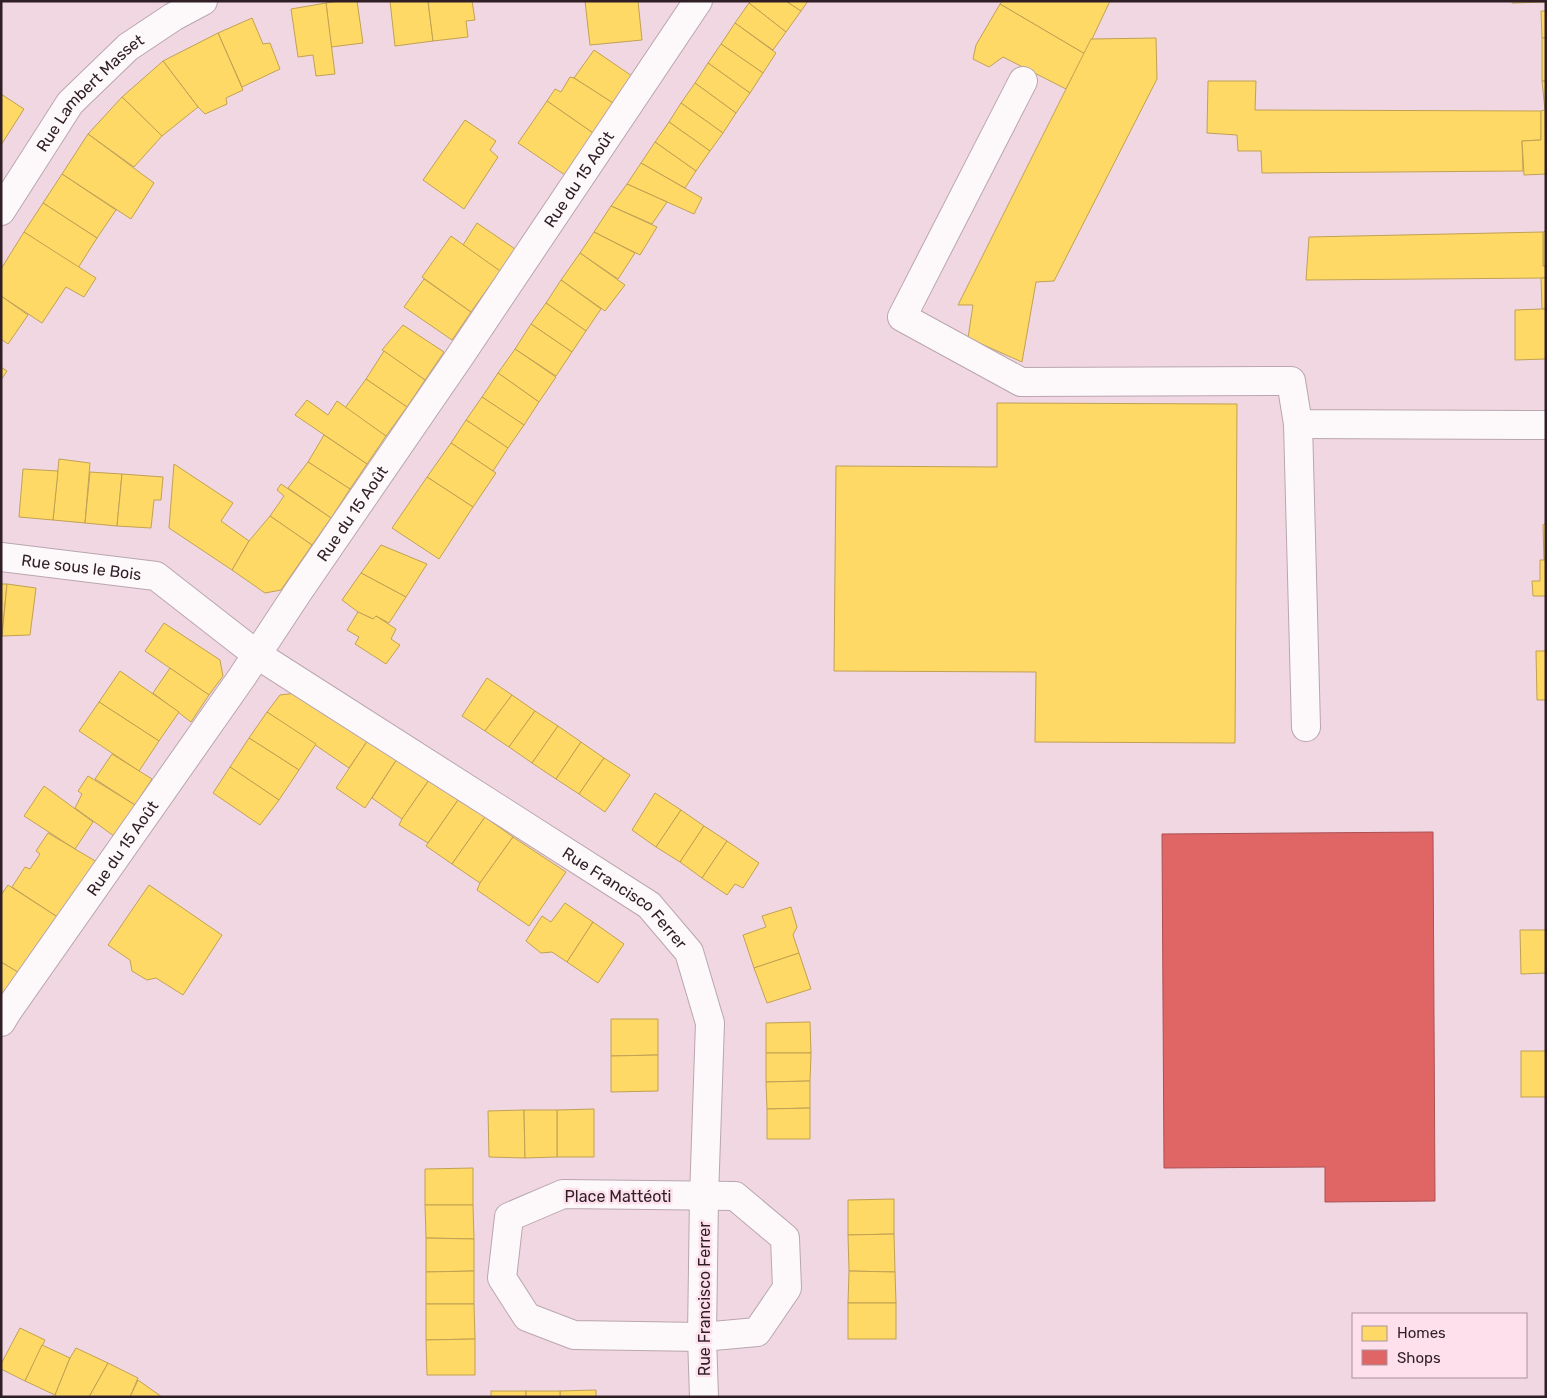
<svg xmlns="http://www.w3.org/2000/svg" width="1547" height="1398" font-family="Rubik,sans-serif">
	<rect width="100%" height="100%" fill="#f1d7e2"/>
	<!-- homes -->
	<g fill="#ffd966" stroke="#c1a153">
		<polygon points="339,1 357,1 363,43 331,47 326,3"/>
		<polygon points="390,1 428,1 433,41 395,46"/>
		<polygon points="428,1 472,1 475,20 466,21 468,37 433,41"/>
		<polygon points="585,1 638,1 642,40 590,45"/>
		<polygon points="750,1 786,1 801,11 786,32 749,3"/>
		<polygon points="786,1 808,1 801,11"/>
		<polygon points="1002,1 1110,1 1085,54 1000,4"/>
		<polygon points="1512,1 1546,1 1546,2 1512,3"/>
		<polygon points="326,3 335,74 316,76 313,55 298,57 291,9"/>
		<polygon points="749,3 786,32 773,50 735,23"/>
		<polygon points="1000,4 1085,54 1066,89 1003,57 989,67 973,59 976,45"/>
		<polygon points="1541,11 1546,11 1546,38 1542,38"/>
		<polygon points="252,18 263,44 270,43 280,69 242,87 218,33"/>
		<polygon points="735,23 776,53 763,73 721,44"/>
		<polygon points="218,33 243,90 226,98 227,104 205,114 198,107 163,61"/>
		<polygon points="1156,38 1157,79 1054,281 1036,282 1022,362 968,338 973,305 958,305 1091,39"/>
		<rect x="1542" y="38" width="4" height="43"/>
		<polygon points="721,44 763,73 750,93 708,63"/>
		<polygon points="594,50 632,76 613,103 574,78"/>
		<polygon points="163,61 198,107 162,136 122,97"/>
		<polygon points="708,63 750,93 736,113 695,83"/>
		<polygon points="570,77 574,78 613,103 593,133 547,101 555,89 561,92"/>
		<polygon points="1208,81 1256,81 1255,110 1541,111 1541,140 1522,141 1523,171 1262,173 1261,151 1238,151 1237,135 1207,133"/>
		<polygon points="1542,81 1546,81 1546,110 1545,110"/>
		<polygon points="695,83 736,113 723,133 681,103"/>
		<polygon points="1,94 24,109 1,145"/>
		<polygon points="122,97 162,136 134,167 88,134"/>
		<polygon points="547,101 593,133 565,175 518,143"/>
		<polygon points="681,103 723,133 710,151 669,122"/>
		<polygon points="1545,110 1546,174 1524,175 1522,141 1541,140 1541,111"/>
		<polygon points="465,120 496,141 490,150 498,157 464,209 423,180"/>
		<polygon points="669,122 710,151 696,171 655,142"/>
		<polygon points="88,134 154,183 131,219 62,174"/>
		<polygon points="655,142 696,171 685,188 641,163"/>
		<polygon points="641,163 702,198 694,214 627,184"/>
		<polygon points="62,174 116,210 97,238 43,203"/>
		<polygon points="627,184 667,202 652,224 611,206"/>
		<polygon points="43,203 97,238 78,268 24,232"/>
		<polygon points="611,206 657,227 640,255 594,232"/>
		<polygon points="477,223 515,249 500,271 463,245"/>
		<polygon points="1546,231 1546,266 1543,266 1543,232"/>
		<polygon points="24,232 96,278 84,297 66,287 42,323 1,296 1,269"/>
		<polygon points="594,232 635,253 618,279 580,253"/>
		<polygon points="1543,232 1543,266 1546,266 1546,278 1306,280 1309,237"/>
		<polygon points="451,236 500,271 471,312 422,277"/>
		<polygon points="580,253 625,285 605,311 561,280"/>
		<polygon points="1541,278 1546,278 1546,309 1542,309"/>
		<polygon points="424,279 471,312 452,340 404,307"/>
		<polygon points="561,280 601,309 586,331 546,303"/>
		<polygon points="1,296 28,315 8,344 1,339"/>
		<polygon points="546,303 586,331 572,352 531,324"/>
		<polygon points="1542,309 1546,309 1546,359 1515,360 1515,310"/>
		<polygon points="531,324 572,352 556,376 515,349"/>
		<polygon points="403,325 444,352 425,380 382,350"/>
		<polygon points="515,349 556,377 539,402 498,373"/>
		<polygon points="384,351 425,380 407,407 366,379"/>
		<polygon points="1,367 7,371 1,380"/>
		<polygon points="498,373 539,402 524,425 482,397"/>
		<polygon points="366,379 407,407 386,436 345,408"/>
		<polygon points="482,397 524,425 508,448 466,420"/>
		<polygon points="307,400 328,415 337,401 386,436 367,464 295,415"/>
		<polygon points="997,403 1237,404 1235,743 1035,742 1036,672 834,671 836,466 997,467"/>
		<polygon points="466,420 508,448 493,471 451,443"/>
		<polygon points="324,435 367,464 350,489 308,462"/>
		<polygon points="451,443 496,473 473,507 427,477"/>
		<polygon points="59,459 90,463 85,523 53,520"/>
		<polygon points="308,462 350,489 331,518 288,488"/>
		<polygon points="174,464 233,503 221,521 249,541 232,570 169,528"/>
		<polygon points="23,469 58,471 53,520 19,517"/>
		<polygon points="90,472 122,474 117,526 85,523"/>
		<polygon points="122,474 163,477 161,500 154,500 151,528 117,526"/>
		<polygon points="427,477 473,507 439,559 392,528"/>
		<polygon points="281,484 331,518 312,545 270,516 284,496 277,490"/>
		<polygon points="270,516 312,545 281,590 265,593 232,570 249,541"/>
		<polygon points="1546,523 1546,560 1544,560 1543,525"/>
		<polygon points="381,545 427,564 406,597 361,573"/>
		<polygon points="1540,560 1546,560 1546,596 1533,596 1532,581 1540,581"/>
		<polygon points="361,573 406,597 389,623 376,616 373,619 358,612 342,600"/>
		<polygon points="1,584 7,584 2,636 1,636"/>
		<polygon points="7,584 36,588 30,635 2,636"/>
		<polygon points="358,612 373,619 376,616 396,629 391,639 400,645 386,664 355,644 359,637 347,630"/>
		<polygon points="164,623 220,660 223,676 209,695 145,651"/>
		<polygon points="1536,651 1546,651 1546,700 1537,700"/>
		<polygon points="170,668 209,695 191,722 153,693"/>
		<polygon points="120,671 179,712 159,741 99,702"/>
		<polygon points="487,678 512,695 485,731 462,716"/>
		<polygon points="297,693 368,740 349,768 267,712 280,695"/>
		<polygon points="512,695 535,711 509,747 485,731"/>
		<polygon points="99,702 159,741 139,771 79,731"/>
		<polygon points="535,711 558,726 532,763 509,747"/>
		<polygon points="267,712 316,744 299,770 249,738"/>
		<polygon points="558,726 581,742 556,779 532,763"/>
		<polygon points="249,738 299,770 279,800 230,767"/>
		<polygon points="368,740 397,759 365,808 336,788"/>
		<polygon points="581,742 604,758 579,794 556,779"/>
		<polygon points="112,754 152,779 135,805 95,779"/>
		<polygon points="604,758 630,775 605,812 579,794"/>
		<polygon points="397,759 429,780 402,819 372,798"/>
		<polygon points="230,767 279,800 260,825 213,793"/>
		<polygon points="88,776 135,805 114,836 75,808 82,794 78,791"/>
		<polygon points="429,780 458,800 428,843 399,825 402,819"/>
		<polygon points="44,786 93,822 75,849 24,816"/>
		<polygon points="655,793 681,810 656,847 632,830"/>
		<polygon points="458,800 485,817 452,864 426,846"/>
		<polygon points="681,810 704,826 680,862 656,847"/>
		<polygon points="485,817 513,837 480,883 452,864"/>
		<polygon points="704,826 727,841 702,878 680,862"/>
		<polygon points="48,833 97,862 59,918 12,887 25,867 30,869 40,854 36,851"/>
		<polygon points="513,837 566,872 529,926 477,890 480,883"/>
		<polygon points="727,841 759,863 743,888 735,884 727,895 702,878"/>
		<polygon points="8,885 59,918 21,974 1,962 1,895"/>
		<polygon points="149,885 222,935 183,995 156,978 147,980 132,971 130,960 108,945"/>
		<polygon points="565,903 593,922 567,962 552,952 541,953 526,941 542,916 551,922"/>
		<polygon points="791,907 797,927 793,935 799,953 754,968 743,935 766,927 762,916"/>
		<polygon points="593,922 624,944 598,983 567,962"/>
		<polygon points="1520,930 1546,930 1546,973 1521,974"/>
		<polygon points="799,953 811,989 767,1003 754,968"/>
		<polygon points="1,962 21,974 1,999"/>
		<polygon points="611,1019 658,1019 658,1055 611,1056"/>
		<polygon points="810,1022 811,1053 766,1053 766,1023"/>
		<rect x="1521" y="1051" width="25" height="46"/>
		<polygon points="766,1053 811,1053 810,1081 766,1082"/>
		<polygon points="658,1055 658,1091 611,1092 611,1056"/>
		<polygon points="810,1081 810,1108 767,1109 766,1082"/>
		<polygon points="810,1108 810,1139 767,1139 767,1109"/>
		<polygon points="594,1109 594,1157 557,1157 557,1110"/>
		<polygon points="524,1110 525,1158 489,1157 488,1111"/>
		<polygon points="524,1110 557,1110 557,1157 525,1158"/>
		<polygon points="473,1168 473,1205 425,1205 425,1169"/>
		<polygon points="894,1199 894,1234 848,1235 848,1200"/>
		<polygon points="425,1205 473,1205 474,1239 426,1238"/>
		<polygon points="894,1234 895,1272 849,1271 848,1235"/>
		<polygon points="426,1238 474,1239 474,1271 426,1272"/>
		<polygon points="474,1271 474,1304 426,1304 426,1272"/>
		<polygon points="849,1271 895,1272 896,1303 848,1303"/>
		<rect x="848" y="1303" width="48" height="36"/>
		<polygon points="426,1304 474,1304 475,1339 426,1340"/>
		<polygon points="20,1328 45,1340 25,1381 1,1369 1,1364"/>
		<polygon points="475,1339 475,1375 427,1375 426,1340"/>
		<polygon points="42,1345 70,1358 55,1395 25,1381"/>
		<polygon points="76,1348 108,1363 89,1397 58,1397 55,1395 70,1358"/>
		<polygon points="108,1363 138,1378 130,1397 89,1397"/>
		<polygon points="138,1380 162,1397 130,1397"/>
		<polygon points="596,1390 596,1397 560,1397 560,1391"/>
		<rect x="491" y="1391" width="35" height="6"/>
		<rect x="526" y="1391" width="34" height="6"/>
	</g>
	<!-- shops -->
	<polygon fill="#e06666" stroke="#ab5053" points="1433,832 1435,1201 1325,1202 1325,1167 1164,1168 1162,834"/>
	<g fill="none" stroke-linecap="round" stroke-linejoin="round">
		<!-- minor casing -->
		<g stroke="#b9a6ae" stroke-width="30">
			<g id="minor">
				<polyline points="1023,81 902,317 1021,382 1291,381 1298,424 1546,425"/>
				<path id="s1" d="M1,211L70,103L128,47L173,17L203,1"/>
				<polyline points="1298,424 1306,727"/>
				<path id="s2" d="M1,557L156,576L256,654L649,905L689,952L710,1023L704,1197L702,1337L704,1397"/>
				<path id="s3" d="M1,1022L7,1012L242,677L298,592L460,356L698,1"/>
				<polygon points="563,1194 735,1196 785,1238 787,1288 757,1332 702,1337 574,1335 527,1317 502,1278 509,1217"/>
			</g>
		</g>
		<!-- minor -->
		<use href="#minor" stroke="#fdf9fb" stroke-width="28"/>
	</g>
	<g text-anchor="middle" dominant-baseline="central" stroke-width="5" stroke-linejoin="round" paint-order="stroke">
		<!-- street labels -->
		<g font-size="16" fill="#2f1e26" stroke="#fde0eb">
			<text stroke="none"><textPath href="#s1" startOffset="149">Rue Lambert Masset</textPath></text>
			<text stroke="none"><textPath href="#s3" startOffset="1022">Rue du 15 Août</textPath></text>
			<text stroke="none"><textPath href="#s3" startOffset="618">Rue du 15 Août</textPath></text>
			<text stroke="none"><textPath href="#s2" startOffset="81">Rue sous le Bois</textPath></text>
			<text stroke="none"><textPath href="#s3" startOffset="212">Rue du 15 Août</textPath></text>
			<text stroke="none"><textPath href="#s2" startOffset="726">Rue Francisco Ferrer</textPath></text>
			<text x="618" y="1196">Place Mattéoti</text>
			<text transform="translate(704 1299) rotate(-90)">Rue Francisco Ferrer</text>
		</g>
	</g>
	<!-- border -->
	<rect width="1547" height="1398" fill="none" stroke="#2f1e26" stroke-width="5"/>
	<!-- legend -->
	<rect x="1352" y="1313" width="175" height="65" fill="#fde0eb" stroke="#ab929c"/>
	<rect x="1362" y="1326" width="25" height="15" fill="#ffd966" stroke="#ab929c"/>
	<text x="1397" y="1338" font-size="15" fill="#2f1e26">Homes</text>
	<rect x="1362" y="1350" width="25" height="15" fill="#e06666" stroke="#ab929c"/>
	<text x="1397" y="1363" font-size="15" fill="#2f1e26">Shops</text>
</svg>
